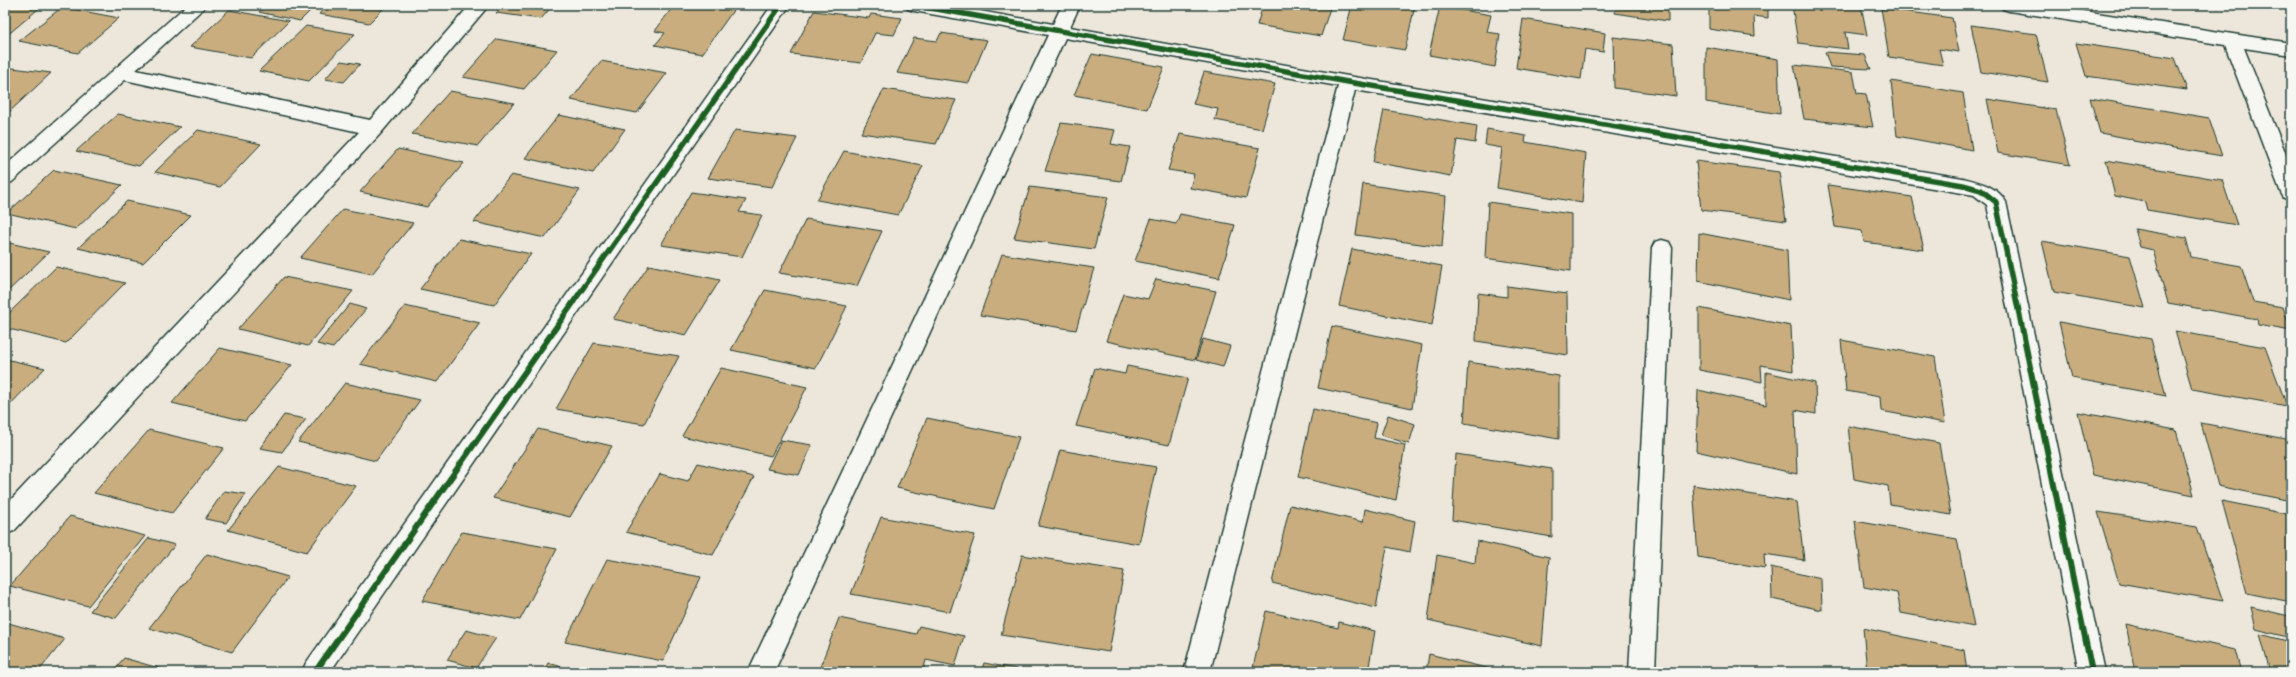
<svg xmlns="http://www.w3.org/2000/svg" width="2296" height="677" font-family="Kalam,sans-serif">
	<rect width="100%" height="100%" fill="#ede7db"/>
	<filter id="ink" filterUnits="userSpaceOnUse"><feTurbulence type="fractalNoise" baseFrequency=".025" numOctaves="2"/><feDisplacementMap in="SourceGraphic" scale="8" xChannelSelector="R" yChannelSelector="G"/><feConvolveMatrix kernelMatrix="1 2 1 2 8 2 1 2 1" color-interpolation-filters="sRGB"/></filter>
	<g filter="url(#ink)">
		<!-- building -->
		<g fill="#c9ad7f" stroke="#1f3d34">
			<polygon points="5,5 43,5 5,37"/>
			<polygon points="267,5 311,5 315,6 300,21 259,12"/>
			<polygon points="327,5 387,5 369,23 319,14"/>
			<polygon points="503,5 553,5 541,19 496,13"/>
			<polygon points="674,5 737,5 702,54 655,45 665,33 655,31"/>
			<polygon points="1263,5 1331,5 1321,36 1257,25"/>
			<polygon points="1352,5 1415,5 1405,50 1343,40"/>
			<polygon points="1616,5 1668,5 1668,21 1615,13"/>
			<polygon points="1709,5 1768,5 1768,18 1754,16 1755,36 1709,29"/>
			<polygon points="1792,5 1861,5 1867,35 1845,32 1848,49 1798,43"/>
			<polygon points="2266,5 2291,5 2291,9 2267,5"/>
			<polygon points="1440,6 1491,15 1487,32 1500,34 1495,67 1429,55"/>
			<polygon points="62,7 119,18 78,53 19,41"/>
			<polygon points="1881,8 1952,18 1959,52 1939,49 1943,65 1889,57"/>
			<polygon points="229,10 289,21 251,58 190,47"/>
			<polygon points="814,11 869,18 871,14 902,18 894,35 875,33 861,63 791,54"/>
			<polygon points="1523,19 1605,33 1603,52 1585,49 1581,79 1516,68"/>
			<polygon points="1971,25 2036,34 2048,82 1981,72"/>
			<polygon points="306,26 355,34 309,81 259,71"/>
			<polygon points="941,33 987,40 969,83 897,73 914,38 937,41"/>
			<polygon points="1613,37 1673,44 1676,96 1614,88"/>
			<polygon points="497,39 557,50 524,89 463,77"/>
			<polygon points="2076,43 2175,58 2187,90 2086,76"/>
			<polygon points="1706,47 1778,59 1780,114 1706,102"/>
			<polygon points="1825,52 1865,55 1871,69 1830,67"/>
			<polygon points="1092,54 1164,67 1147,109 1074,95"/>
			<polygon points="341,61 360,64 344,82 325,79"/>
			<polygon points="601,61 667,73 637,113 571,100"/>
			<polygon points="1794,65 1853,72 1857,93 1866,94 1873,127 1804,119"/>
			<polygon points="5,67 51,73 7,114 5,113"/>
			<polygon points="1204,72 1275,84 1262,129 1215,120 1218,109 1193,104"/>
			<polygon points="1891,81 1963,93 1972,150 1897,136"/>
			<polygon points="884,89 956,100 936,144 861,133"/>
			<polygon points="450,91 514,103 478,146 412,134"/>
			<polygon points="2090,98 2209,118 2222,156 2133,141 2132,139 2100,133"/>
			<polygon points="1987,99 2056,110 2070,165 1998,153"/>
			<polygon points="1384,110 1477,126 1475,143 1457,140 1451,176 1373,162"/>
			<polygon points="118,114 180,127 139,166 76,151"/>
			<polygon points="559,115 625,129 593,173 525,158"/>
			<polygon points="1061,123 1115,130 1111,144 1130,147 1121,181 1045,171"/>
			<polygon points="1487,129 1526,136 1525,142 1586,153 1582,203 1497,188 1502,148 1485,145"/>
			<polygon points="198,130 261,144 220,187 155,172"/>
			<polygon points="735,130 797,138 772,187 708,178"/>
			<polygon points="1180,134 1260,148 1246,198 1190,188 1194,174 1168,170"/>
			<polygon points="398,149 464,163 427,207 360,192"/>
			<polygon points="844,151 923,166 898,215 817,200"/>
			<polygon points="2106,160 2222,180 2237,225 2147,210 2145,202 2115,196"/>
			<polygon points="1696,161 1779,172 1786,221 1701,210"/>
			<polygon points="54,170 122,185 76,229 7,213"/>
			<polygon points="511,175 580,190 545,238 474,222"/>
			<polygon points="1363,184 1446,196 1442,247 1356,235"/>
			<polygon points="1828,185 1912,197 1924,250 1864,242 1862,231 1835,227"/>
			<polygon points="1030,187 1108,197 1094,249 1014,238"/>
			<polygon points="691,192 746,200 739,212 762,215 742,257 661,245"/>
			<polygon points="127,201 191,215 143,263 78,248"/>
			<polygon points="1488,202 1571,214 1571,271 1485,258"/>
			<polygon points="343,209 413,223 372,274 300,258"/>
			<polygon points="1180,214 1235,225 1219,278 1135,261 1151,219 1176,224"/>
			<polygon points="806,219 882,231 857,286 779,273"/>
			<polygon points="2135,229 2186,238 2191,257 2241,266 2253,302 2283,307 2291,331 2258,325 2257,319 2168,303 2153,250 2140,247"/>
			<polygon points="1699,233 1787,250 1789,300 1698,281"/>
			<polygon points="459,239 531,254 494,305 420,289"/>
			<polygon points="2042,241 2130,256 2145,308 2054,292"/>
			<polygon points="5,242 49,252 5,294"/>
			<polygon points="1352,249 1442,266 1432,325 1339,306"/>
			<polygon points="1002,254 1094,268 1076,330 980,315"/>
			<polygon points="649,265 720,280 686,335 613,319"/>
			<polygon points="56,267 125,283 66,343 5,328 5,317"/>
			<polygon points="284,277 353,291 308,346 238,329"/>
			<polygon points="1156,279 1216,291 1195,360 1106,341 1123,294 1148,299"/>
			<polygon points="1507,286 1567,294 1568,355 1476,341 1478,293 1507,297"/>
			<polygon points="765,290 847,306 816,368 731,350"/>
			<polygon points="350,304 366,309 333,348 317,344"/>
			<polygon points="405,306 480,323 437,382 360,364"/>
			<polygon points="1699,308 1791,326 1793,371 1761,365 1762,382 1699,370"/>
			<polygon points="2059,322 2151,339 2166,396 2072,378"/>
			<polygon points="1332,326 1422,345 1412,408 1318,388"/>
			<polygon points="2175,331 2265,347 2287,406 2192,389"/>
			<polygon points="1203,339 1230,346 1223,367 1196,360"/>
			<polygon points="1841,340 1935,357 1945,423 1881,411 1880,397 1846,391"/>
			<polygon points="594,343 679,356 644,424 556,409"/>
			<polygon points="220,348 292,365 245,421 172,403"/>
			<polygon points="5,359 45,368 5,410"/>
			<polygon points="1468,362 1559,376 1559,439 1464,423"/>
			<polygon points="1127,366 1188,378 1169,445 1076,426 1095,368 1125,374"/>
			<polygon points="721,368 807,387 771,456 682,436"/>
			<polygon points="1766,372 1815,383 1816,414 1795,410 1797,474 1696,451 1698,390 1766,405"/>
			<polygon points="345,383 420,400 376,461 298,442"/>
			<polygon points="1313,409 1377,423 1374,438 1405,445 1396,500 1298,477"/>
			<polygon points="2078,412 2176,430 2194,495 2093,475"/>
			<polygon points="284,415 306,419 282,452 260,448"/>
			<polygon points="1388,415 1415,424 1409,444 1381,435"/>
			<polygon points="927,418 1019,437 994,509 897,488"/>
			<polygon points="2201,423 2291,440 2291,501 2218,486"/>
			<polygon points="1848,426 1939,443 1951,515 1890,504 1888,486 1854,479"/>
			<polygon points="538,429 612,446 570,517 493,498"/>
			<polygon points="149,430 224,448 172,513 94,493"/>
			<polygon points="781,440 812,445 799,475 767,469"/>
			<polygon points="1060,450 1156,467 1139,544 1038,526"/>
			<polygon points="1456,454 1552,469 1552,537 1452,520"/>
			<polygon points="698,463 754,477 713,555 626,532 660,474 688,481"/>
			<polygon points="279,467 356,486 307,552 228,530"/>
			<polygon points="1693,485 1797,502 1804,560 1764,554 1765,568 1698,557"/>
			<polygon points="224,491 246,494 226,523 205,519"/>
			<polygon points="2222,501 2291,515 2291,602 2247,593"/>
			<polygon points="1290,505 1363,522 1365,509 1415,521 1410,552 1387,547 1376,608 1272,583"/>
			<polygon points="2098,512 2197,527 2223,601 2119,583"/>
			<polygon points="70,516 145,536 88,606 10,586"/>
			<polygon points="881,517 975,535 950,612 851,594"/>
			<polygon points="1855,521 1957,539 1974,627 1901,613 1897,593 1864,587"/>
			<polygon points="462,532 557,549 520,620 422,601"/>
			<polygon points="149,538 175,545 116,618 90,611"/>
			<polygon points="1477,541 1549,557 1542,646 1428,620 1437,555 1475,563"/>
			<polygon points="207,554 288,577 232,652 149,628"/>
			<polygon points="1022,555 1124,571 1109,652 1001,635"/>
			<polygon points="607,559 701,577 663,661 565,642"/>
			<polygon points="1771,567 1821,579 1822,610 1772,599"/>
			<polygon points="2251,607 2289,616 2291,638 2256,629"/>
			<polygon points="1266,611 1338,628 1339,622 1375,631 1368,672 1252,672"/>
			<polygon points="839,618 916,634 919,626 964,636 955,666 926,660 923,672 818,672"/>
			<polygon points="5,622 65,639 38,672 5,672"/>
			<polygon points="2126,624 2235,650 2241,672 2135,672"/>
			<polygon points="1863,628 1964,650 1967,672 1867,672"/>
			<polygon points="466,630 496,638 476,668 447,660"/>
			<polygon points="2260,634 2291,642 2291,672 2270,672"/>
			<polygon points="1429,654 1503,672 1426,672"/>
			<polygon points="124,658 172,672 112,672"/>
			<polygon points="548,663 581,672 543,672"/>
			<polygon points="984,663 1032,672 981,672"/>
		</g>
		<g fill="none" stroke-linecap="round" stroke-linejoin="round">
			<!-- minor casing -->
			<g stroke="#1f3d34" stroke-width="3">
				<g id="minor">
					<polygon points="187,5 207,5 136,70 370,120 470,5 489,5 381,133 14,531 5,534 5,506 359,132 125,80 12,182 5,184 5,166"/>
					<polygon points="772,5 790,5 330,672 302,672 306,663"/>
					<path d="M905,5H946L1053,24L1062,5H1080L1070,27L1348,76L1963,178C1979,182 1997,186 2006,202L2105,672H2079L1987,205L1974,195L1355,90L1210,672H1184L1338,86L1065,38L774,672H748L1048,35L914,11L908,9Z"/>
					<polygon points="2000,5 2045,5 2291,43 2291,55 2244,48 2291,167 2291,200 2284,198 2281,193 2225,45 2009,11 2003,9"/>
					<polygon points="1662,240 1669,242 1672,248 1655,672 1629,672 1652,248 1655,242"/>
				</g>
			</g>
			<!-- minor -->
			<use href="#minor" fill="#f6f6f2" fill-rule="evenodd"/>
			<!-- cycleway-far1 casing -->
			<g stroke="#f6f6f2" stroke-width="8">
				<g id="cycleway-far1">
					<polyline points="914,5 1348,82 1963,185 1981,190 1996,202 2017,304"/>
					<polyline points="572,304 781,5"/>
				</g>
			</g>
			<!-- cycleway casing -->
			<g stroke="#f6f6f2" stroke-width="9">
				<g id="cycleway">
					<polyline points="2017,303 2092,672"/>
					<polyline points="315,672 573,303"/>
				</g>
			</g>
			<!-- cycleway-far1 -->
			<use href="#cycleway-far1" stroke="#1b5e20" stroke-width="5.5"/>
			<!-- cycleway -->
			<use href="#cycleway" stroke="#1b5e20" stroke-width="6"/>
		</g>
	</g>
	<!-- margin -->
	<rect width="2296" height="677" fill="none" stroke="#f6f6f2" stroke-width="20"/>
	<rect x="10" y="10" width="2276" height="657" fill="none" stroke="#1f3d34" stroke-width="1.5" filter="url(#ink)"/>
</svg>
